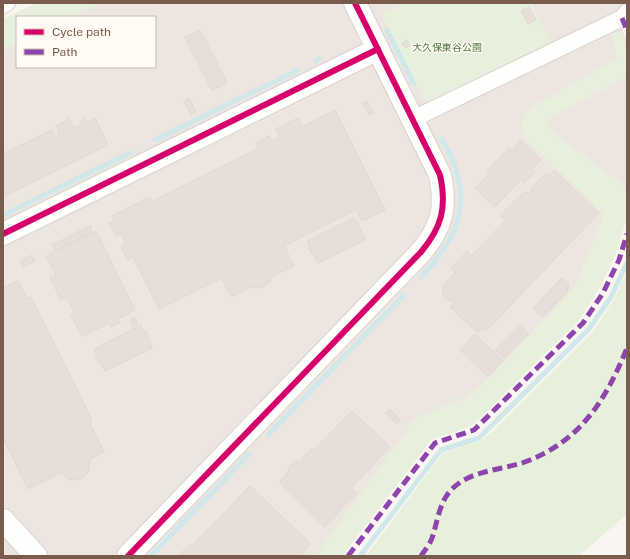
<svg xmlns="http://www.w3.org/2000/svg" width="630" height="559" font-family="'Public Sans','Noto Sans JP',sans-serif">
	<rect width="100%" height="100%" fill="#f9f5f0"/>
	<!-- industrial -->
	<path fill="#ede5e0" fill-rule="evenodd" d="M38,3H627V22L620,25L627,42V216L614,258L598,290L579,320L479,419L471,426L432,439L342,556H3V19ZM17,17H155V67H17Z"/>
	<!-- green -->
	<g fill="#e7f0db">
		<polygon points="38,3 100,3 72,17 17,17 17,44 3,51 3,19"/>
		<polygon points="402,3 531,3 552,44 432,103 424,100 381,14"/>
		<path d="M616,32C630,33 627,65 627,77L551,117L547,121V126L550,130L627,188V216L625,223L614,258L598,290L579,320L479,419L471,426L432,439L342,556H315L415,419L469,395L482,384L574,288L602,220V212L527,140C520,126 520,116 533,106L616,59C617,51 612,44 613,35Z"/>
		<polygon points="627,272 627,514 579,556 366,556 443,453 480,441 492,432 593,332 614,299"/>
	</g>
	<g fill="none" stroke-linecap="round" stroke-linejoin="round">
		<!-- stream -->
		<g stroke="#d0e8ea" stroke-width="5">
			<polyline points="387,30 414,84"/>
			<polyline points="316,61 319,59"/>
			<polyline points="155,140 296,71"/>
			<polyline points="3,215 130,153"/>
			<path d="M421,277C450,246 470,215 456,170C453,159 447,149 442,139"/>
			<polyline points="268,435 403,296"/>
			<polyline points="151,556 249,454"/>
			<polyline points="360,556 441,450 479,438 589,329 611,297 627,263"/>
		</g>
	</g>
	<!-- building -->
	<g fill="#e6ded7" stroke="#e2d8d2">
		<polygon points="529,7 536,20 528,24 521,11"/>
		<polygon points="200,30 227,83 212,90 185,37"/>
		<polygon points="407,40 410,46 405,48 402,43"/>
		<polygon points="189,98 196,112 191,115 184,101"/>
		<polygon points="367,101 373,113 369,115 363,103"/>
		<polygon points="335,110 385,210 362,221 356,210 284,246 294,266 273,276 270,282 264,287 258,288 251,287 231,297 222,278 159,309 133,257 127,260 121,247 126,244 121,233 116,236 109,223 115,221 112,216 150,197 152,201 259,148 256,143 269,136 272,141 280,138 276,129 298,118 302,127"/>
		<polygon points="95,118 108,145 3,197 3,154 52,130 55,137 60,135 56,126 69,119 74,128 81,125 79,122 85,119 87,122"/>
		<polygon points="521,140 541,160 532,169 535,172 524,183 521,180 495,207 475,188 490,173 487,171 509,148 511,151"/>
		<polygon points="554,170 599,213 486,331 483,328 478,333 450,307 454,303 444,298 442,286 455,273 451,268 467,251 471,256 505,221 500,216 525,191 530,195 533,192 530,189 546,173 549,175"/>
		<polygon points="354,218 357,224 358,223 365,240 318,263 308,248 310,247 307,241"/>
		<polygon points="90,226 92,232 66,245 63,239"/>
		<polygon points="96,231 135,310 118,319 120,323 111,327 109,323 82,336 71,315 75,313 67,297 61,300 50,278 56,275 46,256"/>
		<polygon points="62,240 65,245 55,250 52,245"/>
		<polygon points="32,255 35,261 23,267 20,261"/>
		<polygon points="562,278 569,285 567,292 543,317 533,308"/>
		<polygon points="18,281 27,299 31,297 92,420 89,422 104,452 90,459 89,471 81,479 70,480 61,473 28,489 3,438 3,288"/>
		<polygon points="135,318 138,324 133,327 130,320"/>
		<polygon points="141,325 144,332 146,331 152,348 105,371 95,356 97,355 94,349"/>
		<polygon points="520,325 529,334 504,359 495,350"/>
		<polygon points="475,334 503,361 488,377 460,350"/>
		<polygon points="390,409 401,420 397,424 386,413"/>
		<polygon points="352,411 390,447 351,488 357,493 325,527 279,482 289,471 287,469 296,460 299,462 311,449 313,451"/>
		<polygon points="250,486 311,544 299,556 178,556 190,544 192,546"/>
	</g>
	<g fill="none" stroke-linecap="round" stroke-linejoin="round">
		<!-- street casing -->
		<g stroke="#d7d1cb" stroke-width="18">
			<g id="street">
				<polyline points="3,5 7,3"/>
				<polyline points="413,119 622,18 627,12"/>
			</g>
		</g>
		<!-- secondary casing -->
		<g stroke="#d9d2cb" stroke-width="24">
			<g id="secondary">
				<polyline points="3,234 378,49"/>
				<polyline points="3,520 36,556"/>
				<path d="M128,556L421,252C442,227 447,207 440,175L355,3"/>
			</g>
		</g>
		<!-- street -->
		<use href="#street" stroke="#fefefd" stroke-width="16"/>
		<!-- secondary -->
		<use href="#secondary" stroke="#fefefd" stroke-width="22"/>
		<!-- quiet -->
		<g stroke="#8e44ad" stroke-width="5" stroke-dasharray="10 5" stroke-linecap="butt">
			<polyline points="622,18 627,30"/>
			<polyline points="348,556 435,443 474,430 583,323 603,293 619,260 627,234"/>
			<path d="M421,556C425,550 430,544 432,538C438,521 439,501 453,488C471,471 499,470 522,463C579,443 605,402 627,348"/>
		</g>
		<!-- cycleway casing -->
		<g stroke="#fffaf3" stroke-width="8">
			<g id="cycleway">
				<polyline points="3,234 378,49"/>
				<path d="M128,556L421,252C442,227 447,207 440,175L355,3"/>
			</g>
		</g>
		<!-- cycleway -->
		<use href="#cycleway" stroke="#d6006c" stroke-width="6"/>
	</g>
	<g text-anchor="middle" dominant-baseline="central" stroke-width="3" stroke-linejoin="round" paint-order="stroke">
		<!-- park labels -->
		<g font-size="10" fill="#537a41" stroke="#fffaf3">
			<text x="447" y="47">大久保東谷公園</text>
		</g>
	</g>
	<!-- border -->
	<rect width="630" height="559" fill="none" stroke="#7a5c4d" stroke-width="8"/>
	<!-- legend -->
	<rect x="16" y="16" width="140" height="52" fill="#fffaf3" stroke="#cabbb1"/>
	<rect x="24" y="29" width="20" height="6" fill="#d6006c" stroke="#cabbb1"/>
	<text x="52" y="36" font-size="12" fill="#7a5c4d">Cycle path</text>
	<rect x="24" y="49" width="20" height="6" fill="#8e44ad" stroke="#cabbb1"/>
	<text x="52" y="56" font-size="12" fill="#7a5c4d">Path</text>
</svg>
